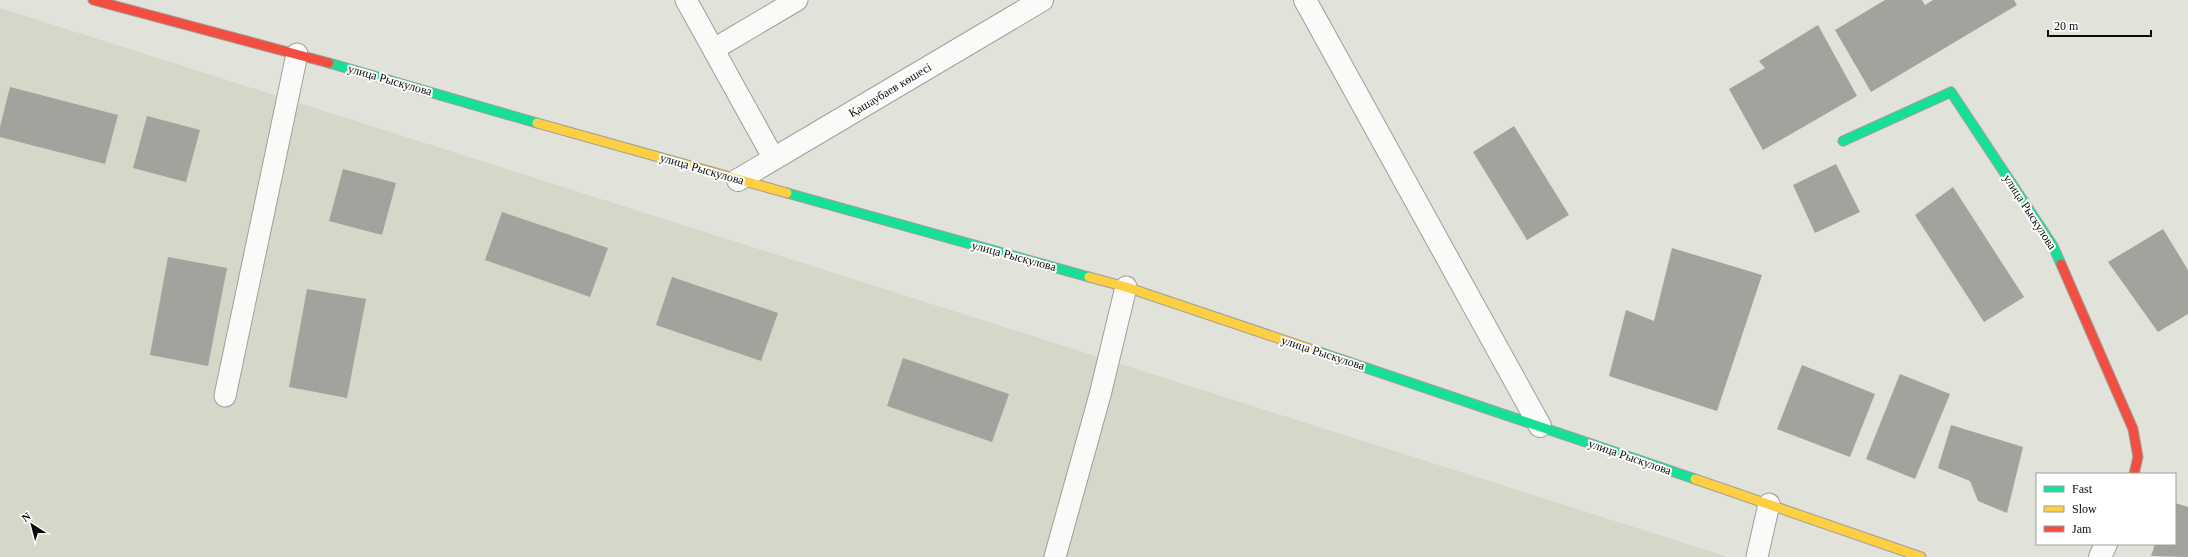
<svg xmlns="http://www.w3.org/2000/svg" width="2188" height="557" font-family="'Times New Roman',serif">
	<rect width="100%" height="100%" fill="#e1e2da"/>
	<!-- built -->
	<polygon fill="#d5d7c8" points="0,8 1728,557 0,557"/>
	<!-- building -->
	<g fill="#a2a39d">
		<polygon points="1885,0 1922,0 1925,5 1933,0 2014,0 2017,5 1871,92 1835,30"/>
		<polygon points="1818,25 1857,96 1763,150 1729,89 1765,68 1759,61"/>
		<polygon points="10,87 118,115 105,164 0,137 0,127"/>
		<polygon points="147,116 200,130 186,182 133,168"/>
		<polygon points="1514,126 1569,215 1527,240 1473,152"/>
		<polygon points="1836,164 1860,212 1815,233 1793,185"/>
		<polygon points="343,169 396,183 382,235 329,221"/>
		<polygon points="1953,187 2024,297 1984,322 1915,215"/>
		<polygon points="502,212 608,248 590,297 485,260"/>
		<polygon points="2163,229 2188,270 2188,314 2158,332 2108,262"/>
		<polygon points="1672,248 1762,275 1717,411 1609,376 1626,310 1654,321"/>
		<polygon points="168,257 227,268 208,366 150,355"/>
		<polygon points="672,277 778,313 761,361 656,325"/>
		<polygon points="307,289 366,299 347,398 289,387"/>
		<polygon points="903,358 1009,394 992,442 887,406"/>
		<polygon points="1802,365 1875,394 1850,457 1777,429"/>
		<polygon points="1900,374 1950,394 1915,479 1866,459"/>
		<polygon points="1951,425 2023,447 2007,513 1978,501 1970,481 1938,468"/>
		<polygon points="2175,503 2188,507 2188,557 2151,556 2155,544 2175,544"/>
	</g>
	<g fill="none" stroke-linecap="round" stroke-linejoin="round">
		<!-- lane casing -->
		<g stroke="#9e9f9a" stroke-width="23">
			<g id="lane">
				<polyline points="686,0 774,159"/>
				<polyline points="714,49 797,0"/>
				<polyline points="225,396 297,54"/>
				<polyline points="1055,557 1100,395 1126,287"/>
				<polyline points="1757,557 1769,504"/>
			</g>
		</g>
		<!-- street casing -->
		<g stroke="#9e9f9a" stroke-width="24">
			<g id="street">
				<polyline points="1305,0 1540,426"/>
				<polyline points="738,180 1042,0"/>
				<polyline points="2100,557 2106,544"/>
			</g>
		</g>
		<!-- fast casing -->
		<g stroke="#9e9f9a" stroke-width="11">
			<g id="fast">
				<polyline points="329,63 537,123"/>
				<polyline points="1843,141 1951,92 2053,246 2061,264"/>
				<polyline points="787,193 1089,277"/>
				<polyline points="1319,352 1695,479"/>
			</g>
		</g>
		<!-- slow casing -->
		<g stroke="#9e9f9a" stroke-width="11">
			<g id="slow">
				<polyline points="537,123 787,193"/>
				<polyline points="1089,277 1126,287 1319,352"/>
				<polyline points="1695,479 1921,557"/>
			</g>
		</g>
		<!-- jam casing -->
		<g stroke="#9e9f9a" stroke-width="11">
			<g id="jam">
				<polyline points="93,0 329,63"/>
				<polyline points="2061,264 2133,429 2138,457 2134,474"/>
			</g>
		</g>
		<!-- lane -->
		<use href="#lane" stroke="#fafbf9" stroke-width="21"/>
		<!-- street -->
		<use href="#street" stroke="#fafbf9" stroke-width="22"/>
		<!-- fast -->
		<use href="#fast" stroke="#16e098" stroke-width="9"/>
		<!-- slow -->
		<use href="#slow" stroke="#ffcf43" stroke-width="9"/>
		<!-- jam -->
		<use href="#jam" stroke="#f24e42" stroke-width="9"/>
	</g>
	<g text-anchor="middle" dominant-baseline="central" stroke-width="4" stroke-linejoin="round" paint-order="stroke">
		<!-- street labels -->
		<g font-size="12" fill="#0b0c07" stroke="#fff">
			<text transform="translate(390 80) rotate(16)">улица Рыскулова</text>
			<text transform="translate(890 90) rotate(-31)">Қашаубаев көшесі</text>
			<text transform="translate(702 169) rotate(16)">улица Рыскулова</text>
			<text transform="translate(2030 212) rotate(57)">улица Рыскулова</text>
			<text transform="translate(1014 256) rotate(15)">улица Рыскулова</text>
			<text transform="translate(1323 353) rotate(18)">улица Рыскулова</text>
			<text transform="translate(1630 457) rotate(19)">улица Рыскулова</text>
		</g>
	</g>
	<!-- legend -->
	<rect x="2036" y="473" width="140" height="72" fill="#ffffff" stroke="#9d9e9c"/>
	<rect x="2044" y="486" width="20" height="6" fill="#16e098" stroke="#9d9e9c"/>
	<text x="2072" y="493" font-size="12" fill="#0b0c07">Fast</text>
	<rect x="2044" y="506" width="20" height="6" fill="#ffcf43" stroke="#9d9e9c"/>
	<text x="2072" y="513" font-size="12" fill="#0b0c07">Slow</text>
	<rect x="2044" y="526" width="20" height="6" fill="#f24e42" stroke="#9d9e9c"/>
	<text x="2072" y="533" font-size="12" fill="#0b0c07">Jam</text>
	<!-- north arrow -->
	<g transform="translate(32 525) rotate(324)" stroke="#ffffff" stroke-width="3" paint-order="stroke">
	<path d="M0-3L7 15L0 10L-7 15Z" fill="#0b0c07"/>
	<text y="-6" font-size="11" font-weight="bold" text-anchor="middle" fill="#0b0c07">N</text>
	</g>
	<!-- scale -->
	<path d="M2048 30v6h103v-6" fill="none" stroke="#0b0c07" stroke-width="2"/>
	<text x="2054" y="30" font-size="12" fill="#0b0c07" stroke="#ffffff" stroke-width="3" paint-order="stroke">20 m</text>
</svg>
